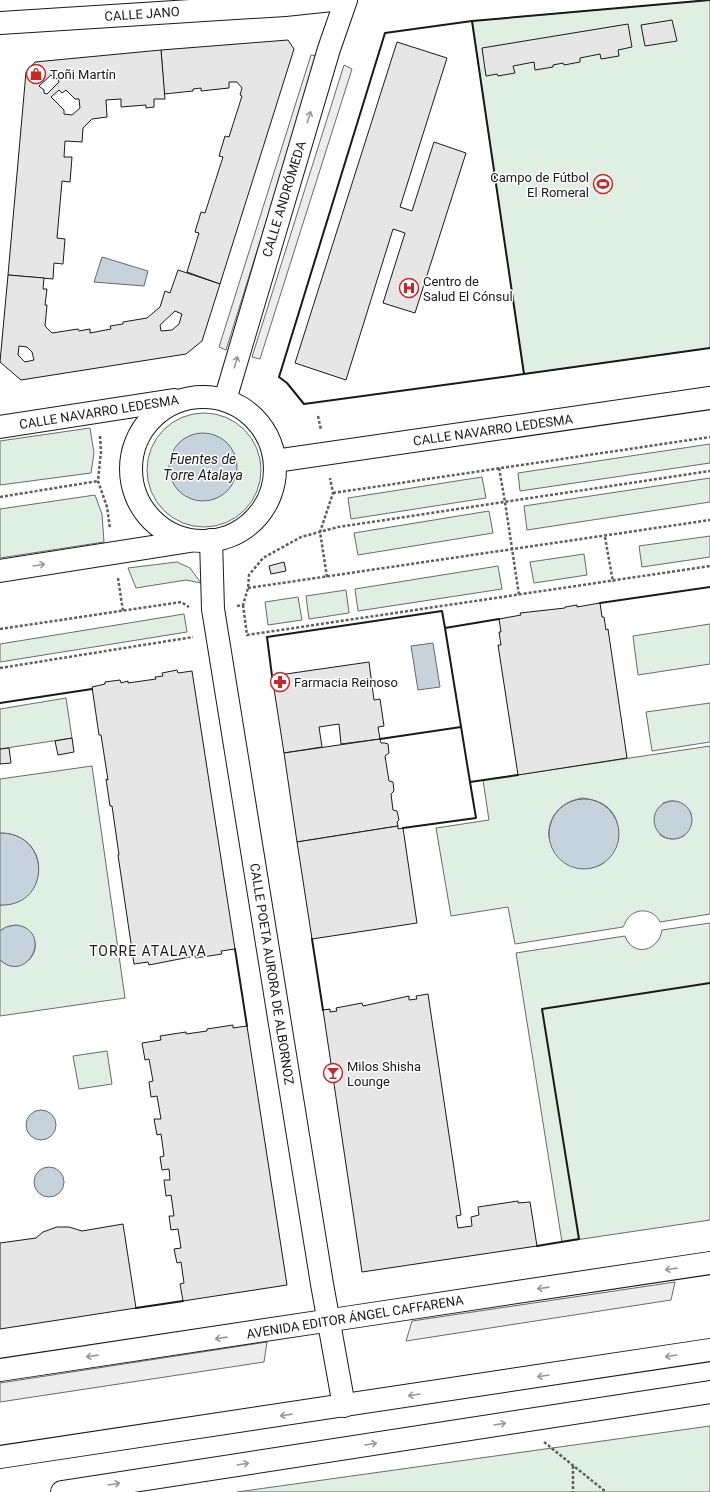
<svg xmlns="http://www.w3.org/2000/svg" width="710" height="1492" font-family="Roboto,sans-serif">
	<rect width="100%" height="100%" fill="#fff"/>
	<!-- green -->
	<g fill="#e0efe3" stroke="#6a6a6a" fill-rule="evenodd">
		<polygon points="710,0 710,348 524,374 472,21"/>
		<circle cx="204" cy="470" r="57"/>
		<polygon points="90,428 94,453 91,473 0,485 0,441"/>
		<polygon points="710,444 710,463 520,491 518,473"/>
		<polygon points="482,477 486,498 351,519 348,498"/>
		<polygon points="710,478 710,502 527,530 524,506"/>
		<polygon points="95,495 102,514 104,542 0,558 0,509"/>
		<polygon points="489,511 493,533 358,555 354,533"/>
		<polygon points="710,536 710,557 642,567 639,546"/>
		<polygon points="584,554 587,575 534,583 530,562"/>
		<polygon points="177,562 190,568 201,583 186,580 136,588 128,568"/>
		<polygon points="498,566 502,589 358,611 355,589"/>
		<polygon points="346,590 349,613 309,619 306,596"/>
		<polygon points="298,597 302,620 268,625 265,602"/>
		<polygon points="184,614 187,632 0,662 0,644"/>
		<polygon points="710,624 710,664 638,675 633,636"/>
		<polygon points="66,698 72,738 0,749 0,709"/>
		<polygon points="710,703 710,742 652,751 646,712"/>
		<path d="M710,746V914L660,922C654,909 637,907 628,918C626,920 625,924 623,927L515,944L508,907L451,916L436,828L489,820L483,780ZM583,798C589,799 595,800 601,803C625,815 623,850 602,864C599,866 594,867 590,868L549,838C547,816 562,801 583,798ZM670,801C680,801 685,804 691,813L684,836C675,840 668,840 660,835L663,803Z"/>
		<path d="M92,766L125,998L0,1016V960C6,965 13,968 20,965C52,953 28,910 0,931V905C51,905 52,833 0,833V779Z"/>
		<path d="M710,923V1220L562,1242L516,953L625,936C633,958 659,951 662,930Z"/>
		<polygon points="107,1051 112,1084 79,1089 73,1056"/>
		<polygon points="710,1426 710,1492 237,1492"/>
	</g>
	<!-- parking -->
	<g fill="#ededed" stroke="#6a6a6a">
		<polygon points="311,55 318,56 226,350 219,347"/>
		<polygon points="344,65 352,69 260,359 252,357"/>
		<polygon points="675,1282 671,1300 406,1341 412,1321"/>
		<polygon points="267,1342 264,1362 0,1402 0,1383"/>
	</g>
	<!-- water -->
	<g fill="#c6d2dc" stroke="#6a6a6a">
		<polygon points="102,257 148,271 144,286 94,282"/>
		<circle cx="203" cy="467" r="34"/>
		<polygon points="433,643 440,687 418,690 411,646"/>
		<circle cx="584" cy="834" r="35"/>
		<circle cx="673" cy="820" r="19"/>
		<path d="M0,833C52,833 51,907 0,905Z"/>
		<path d="M16,925C54,930 28,985 0,960V931L6,927Z"/>
		<circle cx="41" cy="1125" r="15"/>
		<circle cx="49" cy="1182" r="15"/>
	</g>
	<!-- building -->
	<g fill="#e6e6e6" stroke="#1a1a1a" fill-rule="evenodd">
		<polygon points="672,20 677,41 645,46 641,25"/>
		<polygon points="628,24 632,47 618,50 619,56 601,59 600,54 580,58 580,62 564,65 563,63 553,65 553,67 535,70 534,62 513,66 515,73 498,76 497,74 486,76 482,48"/>
		<polygon points="288,40 294,49 220,284 187,272 199,233 195,232 201,212 205,213 223,157 219,156 225,136 229,137 242,96 240,95 242,88 237,82 229,82 229,88 201,91 201,88 193,89 193,91 164,94 161,50"/>
		<polygon points="397,42 447,58 400,207 412,211 434,142 466,153 415,313 383,303 405,233 393,229 346,380 295,363"/>
		<path d="M161,50L165,99H154V107L146,108V105L121,107V99L106,100L107,117L92,119L83,128L82,142L65,141L64,157H72L70,182L62,181L57,238L65,239L63,264L54,263L53,279L8,275L26,72L35,62ZM51,75L55,79L58,78L59,82L47,94L44,93V90L39,86ZM59,90L62,93L66,90L75,99H79L80,108L72,115L64,114V110L51,97Z"/>
		<path d="M178,270L220,284L202,341L186,354L21,380L0,362L8,275L44,278L43,289H47L45,305H47L45,326L52,333L78,329L79,331L90,329V333L111,329L110,326L123,324V322L147,318L160,307L165,291L170,293ZM175,311L182,314L179,324L172,330L161,331L160,325ZM19,346L27,347L32,352L34,360L25,362L18,355Z"/>
		<polygon points="284,562 286,571 271,574 269,566"/>
		<polygon points="600,603 602,617 604,617 606,630 608,629 627,758 518,775 498,645 501,645 499,632 501,632 499,619 521,615 520,613 565,608 565,607 577,605 577,607"/>
		<polygon points="369,662 374,700 380,699 384,726 378,727 380,739 341,744 339,724 319,727 322,747 284,753 272,676"/>
		<polygon points="177,670 178,673 192,671 235,949 221,951 222,954 196,958 195,956 149,965 148,962 134,964 118,855 119,855 112,806 110,806 106,779 108,780 101,735 99,735 92,687 105,684 105,682 120,680 121,683 128,681 128,683 156,679 155,677 163,676 162,673"/>
		<polygon points="72,738 74,752 58,755 55,741"/>
		<polygon points="380,739 381,743 385,743 388,744 389,753 385,756 389,781 393,782 394,791 391,794 393,810 397,811 399,820 397,822 398,826 297,842 284,753"/>
		<polygon points="9,748 11,763 0,764 0,749"/>
		<polygon points="398,826 398,829 403,828 417,923 312,939 297,842"/>
		<polygon points="428,994 461,1215 456,1216 458,1228 472,1226 471,1217 479,1215 478,1207 518,1201 518,1203 530,1202 537,1246 362,1272 323,1010 330,1009 330,1012 337,1011 336,1008 362,1003 363,1006 409,996 409,1000 417,999 416,996"/>
		<polygon points="233,1025 233,1028 247,1026 287,1285 183,1301 180,1284 184,1283 181,1262 177,1263 174,1249 181,1248 178,1229 171,1230 169,1216 174,1216 171,1195 166,1196 164,1180 170,1180 169,1169 162,1170 160,1157 164,1156 161,1134 157,1135 154,1119 161,1119 157,1096 151,1097 149,1082 153,1081 149,1059 145,1060 142,1043 161,1040 160,1036 186,1032 186,1034 207,1031 207,1029"/>
		<polygon points="123,1224 136,1308 0,1329 0,1243 36,1238 43,1232 57,1227 69,1227 82,1231"/>
	</g>
	<g fill="none" stroke-linecap="round" stroke-linejoin="round">
		<!-- minor casing -->
		<g stroke="#1a1a1a" stroke-width="24">
			<g id="minor">
				<polyline points="0,23 285,5 332,0"/>
				<polyline points="225,400 329,49 346,0"/>
				<polyline points="211,540 213,609 322,1284 344,1406"/>
				<path d="M0,1370C237,1335 473,1298 710,1263"/>
			</g>
		</g>
		<!-- major casing -->
		<g stroke="#1a1a1a" stroke-width="24">
			<g id="major">
				<circle cx="203" cy="469" r="72"/>
				<polyline points="0,427 174,400"/>
				<polyline points="275,461 710,398"/>
				<polyline points="0,571 190,541"/>
				<polyline points="0,1457 710,1350"/>
				<polyline points="62,1492 710,1392"/>
			</g>
		</g>
		<!-- path -->
		<g stroke="#5f5f5f" stroke-width="2.5" stroke-dasharray="3 2" stroke-linecap="butt">
			<polyline points="318,416 321,430"/>
			<polyline points="100,436 101,451 98,481 107,507 110,529"/>
			<polyline points="499,468 505,502 519,595"/>
			<polyline points="333,493 710,437"/>
			<polyline points="0,497 98,481"/>
			<polyline points="605,537 613,582"/>
			<polyline points="327,577 320,532 333,493 330,478"/>
			<polyline points="118,578 123,611"/>
			<polyline points="248,588 710,520"/>
			<polyline points="243,605 247,635 710,566"/>
			<polyline points="237,606 243,605 248,588 249,575 263,558 301,537 338,527 710,471"/>
			<polyline points="0,629 181,602 189,607"/>
			<polyline points="0,668 193,637"/>
			<polyline points="544,1442 606,1492"/>
			<polyline points="573,1466 573,1492"/>
		</g>
		<!-- minor -->
		<use href="#minor" stroke="#fff" stroke-width="22"/>
		<!-- major -->
		<use href="#major" stroke="#fff" stroke-width="22"/>
		<!-- wall -->
		<g stroke="#1a1a1a" stroke-width="2">
			<polyline points="710,0 472,21 524,374 710,348"/>
			<polyline points="472,21 385,33 279,377 287,383 304,404 524,374"/>
			<polyline points="600,603 710,587"/>
			<polyline points="445,628 470,782 518,775"/>
			<polyline points="272,676 267,637 442,611 445,628 499,619"/>
			<polyline points="0,703 92,689"/>
			<polyline points="380,739 461,727"/>
			<polyline points="403,828 476,818 470,782"/>
			<polyline points="312,939 323,1010"/>
			<polyline points="235,949 247,1026"/>
			<polyline points="537,1246 579,1239 542,1009 710,983"/>
			<polyline points="136,1308 183,1301"/>
		</g>
	</g>
	<!-- one-way arrows -->
	<defs><path id="oneway-shaft" d="M-6 0H5M1.5-3L5.5 0L1.5 3" fill="none" stroke-width="1.6" stroke-linecap="round" stroke-linejoin="round"/></defs>
	<g stroke="#989898">
		<use href="#oneway-shaft" transform="translate(309 117) rotate(-73)"/>
		<use href="#oneway-shaft" transform="translate(236 362) rotate(-73)"/>
		<use href="#oneway-shaft" transform="translate(39 565) rotate(-9)"/>
		<use href="#oneway-shaft" transform="translate(671 1269) rotate(172)"/>
		<use href="#oneway-shaft" transform="translate(543 1288) rotate(172)"/>
		<use href="#oneway-shaft" transform="translate(221 1338) rotate(172)"/>
		<use href="#oneway-shaft" transform="translate(92 1356) rotate(172)"/>
		<use href="#oneway-shaft" transform="translate(671 1356) rotate(171)"/>
		<use href="#oneway-shaft" transform="translate(543 1376) rotate(171)"/>
		<use href="#oneway-shaft" transform="translate(414 1395) rotate(171)"/>
		<use href="#oneway-shaft" transform="translate(286 1415) rotate(172)"/>
		<use href="#oneway-shaft" transform="translate(500 1424) rotate(-9)"/>
		<use href="#oneway-shaft" transform="translate(371 1444) rotate(-9)"/>
		<use href="#oneway-shaft" transform="translate(243 1464) rotate(-9)"/>
		<use href="#oneway-shaft" transform="translate(114 1484) rotate(-9)"/>
	</g>
	<!-- icons -->
	<defs>
		<g id="shop-ring" transform="scale(1)"><circle r="9.5" fill="#fff" stroke="#c62828" stroke-width="1.5"/><path d="M-5-2.5h2.3a2.7 3.5 0 0 1 5.4 0H5L5.5 6h-11ZM-1.5-2.5h3a1.5 2.3 0 0 0-3 0Z" fill="#c62828"/></g>
		<g id="stadium-ring" transform="scale(1)"><circle r="9.5" fill="#fff" stroke="#c62828" stroke-width="1.5"/><path d="M0-5a6.5 5 0 1 0 0 10a6.5 5 0 1 0 0-10ZM-3.5-1.8h7v3.6h-7Z" fill="#c62828"/></g>
		<g id="hospital-ring" transform="scale(1)"><circle r="9.5" fill="#fff" stroke="#c62828" stroke-width="1.5"/><path d="M-5-5h3v3.5h4V-5h3V5h-3V1.5h-4V5h-3Z" fill="#c62828"/></g>
		<g id="pharmacy-ring" transform="scale(1)"><circle r="9.5" fill="#fff" stroke="#c62828" stroke-width="1.5"/><path d="M-2-6h4v4h4v4h-4v4h-4v-4h-4v-4h4Z" fill="#c62828"/></g>
		<g id="bar-ring" transform="scale(1)"><circle r="9.5" fill="#fff" stroke="#c62828" stroke-width="1.5"/><path d="M-6-5H6L.8 .8V4.5H3.5V6h-7V4.5H-.8V.8Z" fill="#c62828"/></g>
	</defs>
	<g fill-rule="evenodd">
		<use href="#shop-ring" x="36" y="74"/>
		<use href="#stadium-ring" x="603" y="184"/>
		<use href="#hospital-ring" x="409" y="288"/>
		<use href="#pharmacy-ring" x="280" y="682"/>
		<use href="#bar-ring" x="333" y="1073"/>
	</g>
	<g text-anchor="middle" dominant-baseline="central" stroke-width="3" stroke-linejoin="round" paint-order="stroke">
		<!-- street labels -->
		<g font-size="13" fill="#1a1a1a" stroke="#fff">
			<text transform="translate(142 14) rotate(-4)">CALLE JANO</text>
			<text transform="translate(284 199) rotate(-73)">CALLE ANDRÓMEDA</text>
			<text transform="translate(99 412) rotate(-9)">CALLE NAVARRO LEDESMA</text>
			<text transform="translate(493 430) rotate(-8)">CALLE NAVARRO LEDESMA</text>
			<text transform="translate(272 974) rotate(81)">CALLE POETA AURORA DE ALBORNOZ</text>
			<text transform="translate(355 1317) rotate(-9)">AVENIDA EDITOR ÁNGEL CAFFARENA</text>
		</g>
		<!-- poi labels -->
		<g font-size="13" fill="#1a1a1a" stroke="#fff" text-anchor="start">
			<text x="50" y="74">Toñi Martín</text>
			<text x="589" y="177" text-anchor="end">Campo de Fútbol<tspan x="589" dy="15">El Romeral</tspan></text>
			<text x="423" y="281">Centro de<tspan x="423" dy="15">Salud El Cónsul</tspan></text>
			<text x="294" y="682">Farmacia Reinoso</text>
			<text x="347" y="1066">Milos Shisha<tspan x="347" dy="15">Lounge</tspan></text>
		</g>
		<!-- water labels -->
		<g font-size="14" font-style="italic" fill="#1a1a1a" stroke="#fff">
			<text x="203" y="459">Fuentes de<tspan x="203" dy="16">Torre Atalaya</tspan></text>
		</g>
		<!-- neighbourhood labels -->
		<g font-size="14" letter-spacing="1" fill="#1a1a1a" stroke="#fff">
			<text x="148" y="951">TORRE ATALAYA</text>
		</g>
	</g>
</svg>
